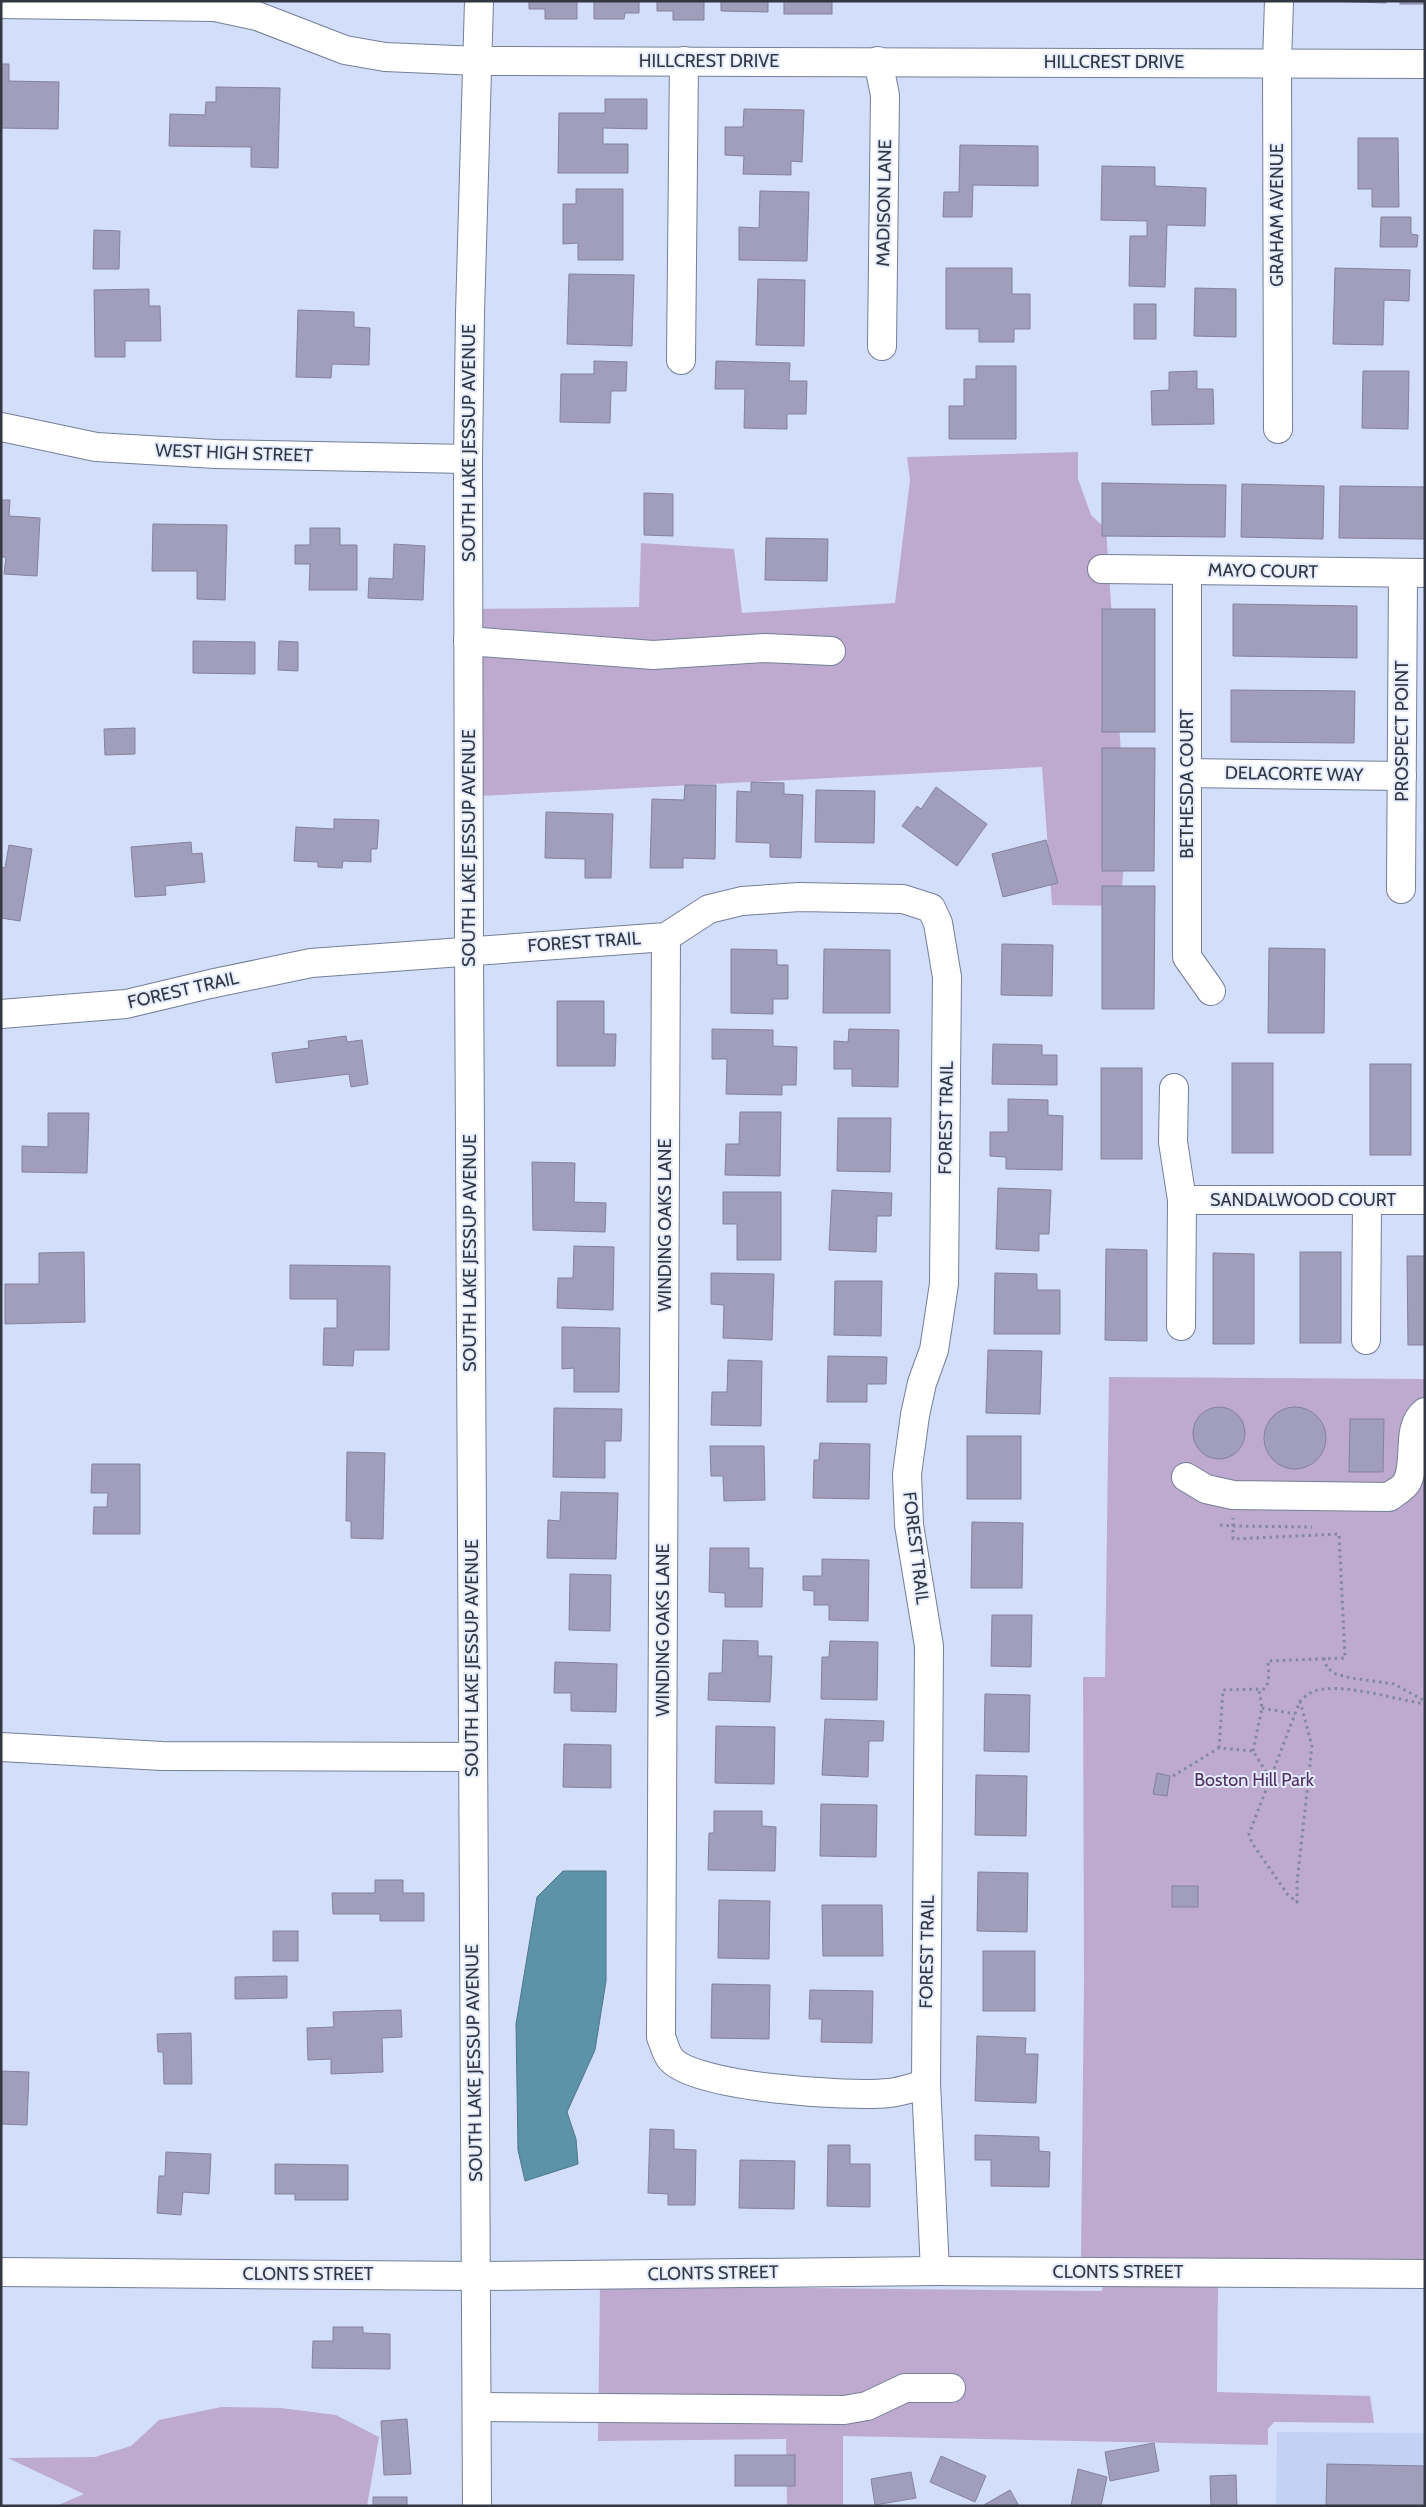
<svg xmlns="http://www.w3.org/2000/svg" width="1426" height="2507" font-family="Cabin,sans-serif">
	<rect width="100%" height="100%" fill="#d3defb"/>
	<!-- built -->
	<polygon fill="#c3d2f4" points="1277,2432 1425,2433 1425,2506 1276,2506"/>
	<!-- green -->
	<g fill="#beaacf">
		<polygon points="1078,452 1078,479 1091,515 1106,529 1126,828 1121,906 1052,905 1042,767 479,796 479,609 639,607 641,543 734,549 742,613 895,603 910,480 907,457"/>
		<polygon points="1109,1377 1425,1379 1425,2260 1081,2257 1084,1980 1083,1677 1105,1677"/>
		<polygon points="1103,2283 1218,2284 1217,2392 1370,2396 1374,2423 1274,2422 1268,2429 1268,2445 843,2436 843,2506 787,2506 786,2439 598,2441 600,2286 1102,2291"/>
		<polygon points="221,2407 281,2408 336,2415 379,2437 367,2506 56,2506 84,2494 8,2458 95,2457 131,2446 159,2420"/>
	</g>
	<!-- water -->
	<polygon fill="#5c93a9" stroke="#50778a" points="563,1871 606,1871 606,1981 595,2050 567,2112 576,2139 578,2164 525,2181 518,2150 516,2024 537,1897"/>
	<!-- building -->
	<g fill="#a09eba" stroke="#84819d">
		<polygon points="529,1 577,1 577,19 545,19 545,9 529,9"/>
		<polygon points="594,1 639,1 639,13 625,13 624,19 594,19"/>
		<polygon points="657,1 704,1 704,20 673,20 673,11 657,11"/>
		<polygon points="721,1 768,1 768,12 721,11"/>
		<rect x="784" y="1" width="48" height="13"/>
		<polygon points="1326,1 1386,1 1386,3"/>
		<rect x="1400" y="1" width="25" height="3"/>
		<polygon points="1,64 9,64 9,81 59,82 58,129 1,128"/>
		<polygon points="216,87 280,88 278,168 251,167 251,147 169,146 170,114 205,115 206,102 216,102"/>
		<polygon points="605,99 647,99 647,129 603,128 603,144 628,144 628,173 558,173 559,113 605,113"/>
		<polygon points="744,109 804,110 802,162 791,161 791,175 743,174 744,156 725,155 725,127 743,127"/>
		<polygon points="1358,138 1398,138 1399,207 1372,207 1372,189 1358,189"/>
		<polygon points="960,145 1038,146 1038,186 973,185 972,217 943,217 944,192 959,192"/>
		<polygon points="1102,166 1155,167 1155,186 1206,188 1205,226 1167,225 1165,287 1129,286 1130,236 1147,236 1147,221 1101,220"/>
		<polygon points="576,189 623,189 623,260 578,260 578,243 563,244 563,204 576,204"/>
		<polygon points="760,191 809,192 807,261 739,260 739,227 759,228"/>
		<polygon points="1381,217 1411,217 1411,234 1418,235 1417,247 1380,247"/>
		<polygon points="94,230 120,231 119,269 93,269"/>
		<polygon points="946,268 1012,268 1012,294 1030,294 1030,329 1014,329 1014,342 979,342 979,329 946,329"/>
		<polygon points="1335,268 1410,270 1409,301 1384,300 1383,345 1333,344"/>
		<polygon points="569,274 634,275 632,346 567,344"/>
		<polygon points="758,279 805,280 804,346 756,345"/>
		<polygon points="1195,288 1236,289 1236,337 1194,336"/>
		<polygon points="149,289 149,306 160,306 161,341 125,341 125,357 95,357 94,290"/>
		<rect x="1134" y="304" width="22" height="35"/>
		<polygon points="298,310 354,312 354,327 370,328 369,365 332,364 331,378 296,377"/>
		<polygon points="594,361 627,362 626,391 611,391 610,423 560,422 561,374 594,374"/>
		<polygon points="716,361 790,363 789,381 807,381 806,414 787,414 787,429 744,428 745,389 715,389"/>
		<polygon points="976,366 1016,366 1016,439 949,439 949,406 964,406 964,379 976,379"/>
		<polygon points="1197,371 1197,389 1213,389 1214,424 1152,425 1151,391 1169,390 1169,372"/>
		<polygon points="1363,371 1409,371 1408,429 1362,428"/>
		<polygon points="1102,483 1226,485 1225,537 1102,536"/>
		<polygon points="1242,484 1324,486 1323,539 1241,537"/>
		<polygon points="1340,486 1425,487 1425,539 1339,538"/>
		<polygon points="644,493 673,494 673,536 644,535"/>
		<polygon points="1,500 10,500 9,516 40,518 37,576 4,574 6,557 1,557"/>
		<polygon points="153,524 227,525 225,600 197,599 197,571 152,571"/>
		<polygon points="310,528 340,528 340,545 357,545 357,590 309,590 310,564 295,564 295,545 310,545"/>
		<polygon points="766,538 828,539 827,581 765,580"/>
		<polygon points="394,544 425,546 423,600 368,598 369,578 393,579"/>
		<polygon points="1233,604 1357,606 1357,658 1233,656"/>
		<rect x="1102" y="609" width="53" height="123"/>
		<polygon points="193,641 255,642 255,674 193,673"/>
		<polygon points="279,641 298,642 298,671 278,670"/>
		<polygon points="1231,690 1355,691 1354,743 1231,742"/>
		<polygon points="135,728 135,754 105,755 104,729"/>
		<polygon points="1102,748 1155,748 1154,871 1102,871"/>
		<polygon points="751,782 784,783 784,794 803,795 801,858 770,857 770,843 736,842 737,791 751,792"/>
		<polygon points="685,785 716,785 715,859 683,858 683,868 650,868 652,799 684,800"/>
		<polygon points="936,787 987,824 957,866 902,826 917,806 921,809"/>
		<polygon points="816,790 875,791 874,843 815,842"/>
		<polygon points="546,812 613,814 611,878 585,878 585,859 545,858"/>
		<polygon points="334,819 379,820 377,849 371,849 371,862 343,861 342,868 318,867 318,862 294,861 296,827 334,829"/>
		<polygon points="1046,840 1058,883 1003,897 992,854"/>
		<polygon points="191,842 192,854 202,853 205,882 165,886 166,895 135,897 131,847"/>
		<polygon points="9,845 32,849 20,921 1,918 1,867 5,868"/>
		<polygon points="1102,886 1155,886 1154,1009 1102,1009"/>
		<polygon points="1002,944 1053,945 1052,996 1001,995"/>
		<polygon points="1269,948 1325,949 1324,1033 1268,1033"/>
		<polygon points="731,949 777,950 777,965 788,965 788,999 773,999 773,1014 731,1013"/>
		<polygon points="824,949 890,950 890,1013 823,1013"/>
		<polygon points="557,1001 604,1001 604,1034 616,1034 615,1066 557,1066"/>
		<polygon points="712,1029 773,1030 773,1046 797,1047 796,1085 782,1085 782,1095 726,1094 727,1059 712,1059"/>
		<polygon points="849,1029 899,1030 898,1087 852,1086 852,1069 834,1069 834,1041 848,1042"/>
		<polygon points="346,1036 347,1042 362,1040 368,1084 351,1087 349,1074 276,1083 272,1053 309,1048 308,1041"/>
		<polygon points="993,1044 1042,1045 1042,1055 1057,1055 1057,1085 992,1084"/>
		<rect x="1232" y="1063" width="41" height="90"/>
		<rect x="1370" y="1064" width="41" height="91"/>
		<rect x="1101" y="1068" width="41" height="91"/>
		<polygon points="1008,1099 1048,1100 1048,1115 1063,1116 1062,1170 1006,1169 1006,1157 990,1156 990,1132 1008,1132"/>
		<polygon points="740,1112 781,1112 780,1176 725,1175 726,1144 739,1144"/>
		<polygon points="48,1113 89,1113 87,1173 22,1172 22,1146 48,1147"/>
		<polygon points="838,1118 891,1118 890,1172 837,1171"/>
		<polygon points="532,1162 575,1163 574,1202 606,1203 605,1232 533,1230"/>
		<polygon points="998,1188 1051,1190 1049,1234 1039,1234 1039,1251 996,1249"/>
		<polygon points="832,1190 892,1193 891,1216 877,1216 876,1252 829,1250"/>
		<polygon points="723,1192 781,1192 781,1260 737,1260 737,1224 723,1224"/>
		<polygon points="574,1246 614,1247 613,1310 557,1308 558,1278 573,1278"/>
		<polygon points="1106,1249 1147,1250 1147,1341 1105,1340"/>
		<polygon points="84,1252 85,1322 5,1324 5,1284 39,1284 39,1253"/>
		<rect x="1300" y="1252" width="41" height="91"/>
		<polygon points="1213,1253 1254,1254 1254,1344 1213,1344"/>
		<polygon points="1407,1256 1425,1256 1425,1345 1408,1345"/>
		<polygon points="290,1265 390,1266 389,1350 354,1350 353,1366 323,1365 324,1328 337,1328 337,1299 290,1299"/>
		<polygon points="711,1273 774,1274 772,1340 723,1338 724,1305 711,1304"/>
		<polygon points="995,1273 1037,1274 1037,1290 1060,1290 1060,1334 994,1334"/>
		<polygon points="835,1281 882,1281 881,1336 834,1335"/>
		<polygon points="562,1327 620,1328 619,1392 574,1392 574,1368 562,1369"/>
		<polygon points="988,1350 1042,1351 1040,1414 986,1413"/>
		<polygon points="828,1356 887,1357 886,1384 867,1384 867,1402 827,1402"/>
		<polygon points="728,1360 762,1361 761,1426 711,1425 712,1392 727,1392"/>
		<circle cx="1219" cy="1433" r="26"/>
		<circle cx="1295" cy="1438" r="31"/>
		<polygon points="554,1408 622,1409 621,1441 605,1441 605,1478 553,1477"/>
		<polygon points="1350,1419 1384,1419 1383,1472 1349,1472"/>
		<rect x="967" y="1436" width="54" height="63"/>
		<polygon points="820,1443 870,1444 869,1499 813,1498 814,1460 819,1460"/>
		<polygon points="710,1446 764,1446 765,1500 724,1501 723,1476 711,1476"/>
		<polygon points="347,1452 385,1453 383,1539 351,1538 351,1521 346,1521"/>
		<polygon points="92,1464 140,1464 140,1534 93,1534 94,1507 107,1507 108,1493 91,1493"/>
		<polygon points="561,1492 618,1493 616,1559 547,1558 548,1520 560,1521"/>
		<polygon points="972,1522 1023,1523 1022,1588 971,1588"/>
		<polygon points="710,1548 749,1548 749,1568 763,1568 762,1607 725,1607 725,1593 709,1592"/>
		<polygon points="822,1559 869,1560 868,1621 829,1620 829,1605 814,1605 814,1591 803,1590 803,1576 822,1576"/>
		<polygon points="570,1574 611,1575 610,1631 569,1630"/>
		<polygon points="992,1615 1032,1615 1031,1667 991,1666"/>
		<polygon points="723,1640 758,1641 758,1656 772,1656 770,1702 708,1700 709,1673 722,1673"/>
		<polygon points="830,1641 878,1642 877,1700 821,1699 822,1657 829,1657"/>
		<polygon points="555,1662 617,1664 616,1712 571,1711 571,1693 554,1693"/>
		<polygon points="985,1694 1030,1695 1029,1752 984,1751"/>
		<polygon points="825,1719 884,1721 883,1741 869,1741 868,1777 822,1775"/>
		<polygon points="716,1726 775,1727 774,1784 715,1783"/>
		<polygon points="564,1744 611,1745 611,1788 563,1787"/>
		<polygon points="1157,1773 1170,1776 1167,1796 1153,1794"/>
		<polygon points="976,1775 1027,1776 1026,1836 975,1835"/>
		<polygon points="821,1804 877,1805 876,1857 820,1856"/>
		<polygon points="714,1811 762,1811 762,1826 776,1827 775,1871 708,1870 709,1833 714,1833"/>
		<polygon points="978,1872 1028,1873 1027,1932 977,1931"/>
		<polygon points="375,1880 403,1880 403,1893 424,1893 424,1921 380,1921 380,1914 333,1914 332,1893 375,1893"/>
		<rect x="1172" y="1886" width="26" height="21"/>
		<polygon points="719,1900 770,1901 769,1959 718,1958"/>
		<polygon points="822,1905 882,1905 883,1956 823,1956"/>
		<rect x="273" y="1931" width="25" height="30"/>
		<rect x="983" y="1951" width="52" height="60"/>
		<polygon points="287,1976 287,1998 235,1999 235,1977"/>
		<polygon points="712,1984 770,1985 769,2039 711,2038"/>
		<polygon points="810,1990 873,1991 872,2043 821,2042 822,2019 809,2019"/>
		<polygon points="401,2010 402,2037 382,2038 383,2072 331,2074 331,2059 308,2060 307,2028 334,2027 333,2012"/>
		<polygon points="191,2033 192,2084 164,2084 163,2052 158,2052 157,2034"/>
		<polygon points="977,2036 1026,2038 1025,2054 1038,2054 1036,2103 975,2101"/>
		<polygon points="1,2071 29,2072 27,2125 1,2124"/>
		<polygon points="650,2129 674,2130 674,2149 696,2150 695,2205 668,2205 668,2194 648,2193"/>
		<polygon points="975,2135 1039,2137 1039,2151 1050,2152 1049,2187 991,2186 991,2160 975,2160"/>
		<polygon points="828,2145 850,2145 850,2164 870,2164 870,2207 827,2206"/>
		<polygon points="166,2152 211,2154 209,2194 183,2192 181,2215 157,2213 159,2176 165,2176"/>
		<polygon points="740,2160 795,2161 794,2209 739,2208"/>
		<polygon points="275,2164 348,2165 348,2200 295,2200 295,2194 275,2194"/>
		<polygon points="333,2327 363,2327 363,2333 390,2334 390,2369 312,2368 313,2341 333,2341"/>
		<polygon points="407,2419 411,2474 384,2475 381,2421"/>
		<polygon points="1154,2443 1159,2471 1110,2481 1105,2452"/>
		<rect x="735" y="2455" width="60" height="31"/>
		<polygon points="941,2456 986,2476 975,2502 930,2482"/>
		<polygon points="1327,2464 1425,2466 1425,2506 1326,2506"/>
		<polygon points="1078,2469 1107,2477 1101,2506 1071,2506"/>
		<polygon points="911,2472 916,2498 875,2505 871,2479"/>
		<polygon points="1236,2475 1237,2506 1211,2506 1210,2476"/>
		<polygon points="1010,2490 1019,2506 985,2506 984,2505"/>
		<rect x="373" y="2497" width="34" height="9"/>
	</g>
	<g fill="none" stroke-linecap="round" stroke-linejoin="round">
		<!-- minor casing -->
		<g stroke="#747f98" stroke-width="30">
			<g id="minor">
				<polyline points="1,4 215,7 257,16 345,50 385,57 478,61 1425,64"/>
				<polyline points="878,61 885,95 882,346"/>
				<polyline points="681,360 684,61"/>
				<polyline points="1,427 96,447 216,454 468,459"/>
				<polyline points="1278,429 1277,63 1279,1"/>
				<polyline points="1102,569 1425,573"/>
				<polyline points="1187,570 1187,957 1211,991"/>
				<polyline points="468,641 653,655 765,648 831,651"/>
				<polyline points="1187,773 1402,776"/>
				<polyline points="1401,889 1403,573"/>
				<path d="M666,937L661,2037C664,2044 666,2053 670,2058C691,2088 852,2097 889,2093C901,2092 914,2087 926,2084"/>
				<polyline points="1,1014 126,1004 210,984 311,963 666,937 709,909 742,901 799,897 903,899 931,908 938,923 947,977 944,1284 934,1350 922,1383 915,1415 907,1474 909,1525 929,1646 926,2084 935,2271"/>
				<polyline points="1174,1088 1173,1142 1182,1200 1181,1326"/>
				<polyline points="1182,1200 1425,1200"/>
				<polyline points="1366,1340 1367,1200"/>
				<path d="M1186,1477L1206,1489L1233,1495L1389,1497C1394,1493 1404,1488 1407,1482C1418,1460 1405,1428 1425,1412"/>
				<polyline points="1,1747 162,1756 472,1757"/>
				<polyline points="1,2272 477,2276 935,2271 1425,2274"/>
				<polyline points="477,2407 844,2410 867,2406 905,2388 951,2388"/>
				<polyline points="477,2506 469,950 468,459 470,313 479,1"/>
			</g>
		</g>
		<!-- path -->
		<g stroke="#82899d" stroke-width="3" stroke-dasharray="2.5 4" stroke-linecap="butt">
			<polyline points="1220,1525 1233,1526 1233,1518"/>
			<polyline points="1324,1658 1327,1668 1336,1674 1351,1678 1394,1684 1425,1701"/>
			<path d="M1300,1701L1312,1746L1297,1883V1902L1288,1895L1252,1843L1249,1834L1300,1701C1306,1695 1315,1689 1324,1689C1354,1686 1394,1699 1425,1704"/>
			<polyline points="1262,1708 1295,1714"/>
			<path d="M1219,1748L1223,1690L1264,1689C1271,1682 1268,1670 1268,1661L1345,1658L1339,1534L1233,1539V1526L1312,1527"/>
			<polyline points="1253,1751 1262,1708 1259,1690"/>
			<polyline points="1173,1776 1219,1748 1253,1751 1270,1778"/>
		</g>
		<!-- minor -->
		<use href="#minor" stroke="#fff" stroke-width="28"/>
	</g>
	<g text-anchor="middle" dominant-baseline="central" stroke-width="4" stroke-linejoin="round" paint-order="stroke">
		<!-- street labels -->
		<g font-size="18" fill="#333742" stroke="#e4ecfd">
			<text x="709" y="61">HILLCREST DRIVE</text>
			<text x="1114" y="62">HILLCREST DRIVE</text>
			<text transform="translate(884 203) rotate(-89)">MADISON LANE</text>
			<text transform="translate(1277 215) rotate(-90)">GRAHAM AVENUE</text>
			<text transform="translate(469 443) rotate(-90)">SOUTH LAKE JESSUP AVENUE</text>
			<text transform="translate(234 453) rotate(2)">WEST HIGH STREET</text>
			<text transform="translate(1263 571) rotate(1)">MAYO COURT</text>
			<text transform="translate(1402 731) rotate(-90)">PROSPECT POINT</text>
			<text transform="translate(1294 774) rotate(1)">DELACORTE WAY</text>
			<text transform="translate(1187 784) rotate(-90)">BETHESDA COURT</text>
			<text transform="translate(469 848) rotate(-90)">SOUTH LAKE JESSUP AVENUE</text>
			<text transform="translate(584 942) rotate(-4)">FOREST TRAIL</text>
			<text transform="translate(183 990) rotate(-13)">FOREST TRAIL</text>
			<text transform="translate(946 1118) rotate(-89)">FOREST TRAIL</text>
			<text x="1303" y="1200">SANDALWOOD COURT</text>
			<text transform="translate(665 1225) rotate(-90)">WINDING OAKS LANE</text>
			<text transform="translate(470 1253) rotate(-90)">SOUTH LAKE JESSUP AVENUE</text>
			<text transform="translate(916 1548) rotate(83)">FOREST TRAIL</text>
			<text transform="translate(663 1630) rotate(-90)">WINDING OAKS LANE</text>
			<text transform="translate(472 1658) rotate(-90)">SOUTH LAKE JESSUP AVENUE</text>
			<text transform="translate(927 1952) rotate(-89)">FOREST TRAIL</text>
			<text transform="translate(474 2063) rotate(-91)">SOUTH LAKE JESSUP AVENUE</text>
			<text x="1118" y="2272">CLONTS STREET</text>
			<text transform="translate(713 2273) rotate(-1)">CLONTS STREET</text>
			<text x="308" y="2274">CLONTS STREET</text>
		</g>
		<!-- park labels -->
		<g font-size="18" fill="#4e2e64" stroke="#e4ecfd">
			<text x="1254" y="1780">Boston Hill Park</text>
		</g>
	</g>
	<!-- border -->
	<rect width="1426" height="2507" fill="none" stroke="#333742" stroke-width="5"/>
</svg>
